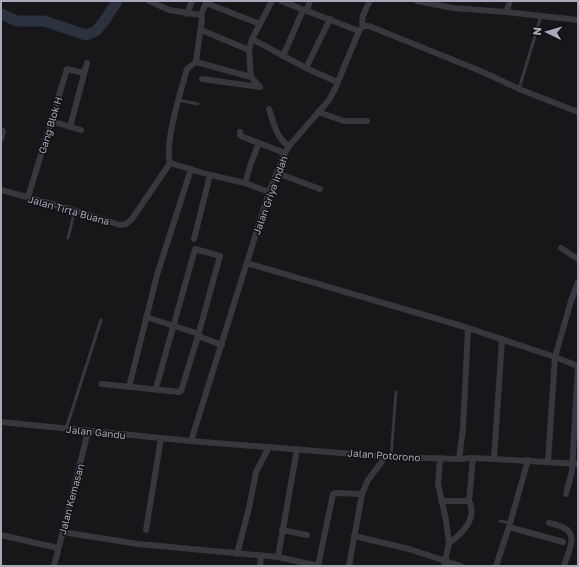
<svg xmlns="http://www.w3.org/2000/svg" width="579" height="567" font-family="'Golos Text',sans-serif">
	<rect width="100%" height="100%" fill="#171619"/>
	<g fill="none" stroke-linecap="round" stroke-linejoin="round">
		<!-- river -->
		<polyline stroke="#2b313e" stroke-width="11" points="1,14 17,21 44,21 86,35 96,31 105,20 117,1"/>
		<!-- lane -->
		<g stroke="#37373e" stroke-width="3">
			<polyline points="519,89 541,16"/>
			<polyline points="179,100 198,104"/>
			<polyline points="68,238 75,210"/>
			<polyline points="66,429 101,320"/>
			<polyline points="391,457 396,392"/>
			<polyline points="500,521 510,523"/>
		</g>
		<!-- street -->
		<g stroke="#37373e" stroke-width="6">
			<polyline points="149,1 169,10 201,15 202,18 196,62"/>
			<polyline points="281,1 359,31"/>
			<polyline points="417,1 453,8 506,12 578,20"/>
			<polyline points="307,10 310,1"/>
			<polyline points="506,12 510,1"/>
			<polyline points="187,14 192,1"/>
			<polyline points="201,15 206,3 260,24"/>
			<path d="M363,26C360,18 366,9 370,1"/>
			<polyline points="201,30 249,50"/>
			<polyline points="252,39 306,68 337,82"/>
			<polyline points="283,56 303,10"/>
			<polyline points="306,68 330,19"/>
			<polyline points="251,77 249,50 252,39 272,1"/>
			<polyline points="202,79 260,87"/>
			<path d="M269,109C274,123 276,138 289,146"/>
			<polyline points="318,112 344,121 367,121"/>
			<polyline points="51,121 81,130"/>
			<polyline points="70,127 87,63"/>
			<polyline points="240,132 240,135 243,137 285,153"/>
			<polyline points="1,139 3,131"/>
			<path d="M170,163C164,144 181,90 187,69L196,62L251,77L260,87"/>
			<polyline points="277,173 320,189"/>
			<polyline points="245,183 251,163 259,143"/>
			<polyline points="1,190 70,209 120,225 126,224 132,219 170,163 210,175 245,183 269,192"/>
			<polyline points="28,197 67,69 84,73"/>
			<polyline points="194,239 210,175"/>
			<polyline points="561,248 578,259"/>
			<polyline points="247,263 465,327 555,357 578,366 572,471 566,494"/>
			<polyline points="146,317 199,334"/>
			<polyline points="198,336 222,345"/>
			<polyline points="102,384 180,392 181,391 198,336 220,256 195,249 156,388"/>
			<polyline points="129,387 157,275 191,169"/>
			<polyline points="1,422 191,441 391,457 459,459 473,458 494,459 578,464"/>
			<polyline points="191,441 269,192 285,153 289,146 329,100 335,89 359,31 363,26 369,26 483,72 519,89 578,112"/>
			<polyline points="440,458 438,484 446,520 449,543 444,566"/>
			<polyline points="459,459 463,428 468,329"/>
			<polyline points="494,459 502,339"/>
			<polyline points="548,462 555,357 571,301 578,282"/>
			<polyline points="441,501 469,501"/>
			<path d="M549,523C554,524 559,525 564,528C579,534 567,555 564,566"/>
			<polyline points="509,527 563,542"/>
			<polyline points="146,530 161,438"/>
			<polyline points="282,530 307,535"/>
			<polyline points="62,532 138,544 278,557 319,566"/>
			<polyline points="1,535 58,548"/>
			<polyline points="354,536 409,549 461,566"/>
			<path d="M449,543C462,534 478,518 469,501L473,458"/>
			<polyline points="237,554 249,508 256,472 269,447"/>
			<polyline points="278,557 297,449"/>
			<polyline points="54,566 88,432"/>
			<polyline points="260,566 261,556"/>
			<polyline points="318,566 333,494 336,493 362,494"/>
			<polyline points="349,566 362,494 368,480 386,456"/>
			<polyline points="496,566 509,527 528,460"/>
		</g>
	</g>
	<g text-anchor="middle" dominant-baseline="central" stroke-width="3" stroke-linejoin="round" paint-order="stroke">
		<!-- street labels -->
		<g font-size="10" fill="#a7a9ba" stroke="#121114">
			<text transform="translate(50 125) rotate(-73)">Gang Blok H</text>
			<text transform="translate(270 195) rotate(-70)">Jalan Griya Indah</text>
			<text transform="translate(69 210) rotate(16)">Jalan Tirta Buana</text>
			<text transform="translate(96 432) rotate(6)">Jalan Gandu</text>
			<text transform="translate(384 455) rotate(4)">Jalan Potorono</text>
			<text transform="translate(71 499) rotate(-75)">Jalan Kemasan</text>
		</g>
	</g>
	<!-- border -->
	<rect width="579" height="567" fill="none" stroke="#a7a9ba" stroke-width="4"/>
	<!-- north arrow -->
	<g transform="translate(547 32) rotate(275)" stroke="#121114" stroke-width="3" paint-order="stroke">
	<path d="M0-3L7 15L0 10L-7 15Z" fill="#a7a9ba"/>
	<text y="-6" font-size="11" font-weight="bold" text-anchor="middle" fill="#a7a9ba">N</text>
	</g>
</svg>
